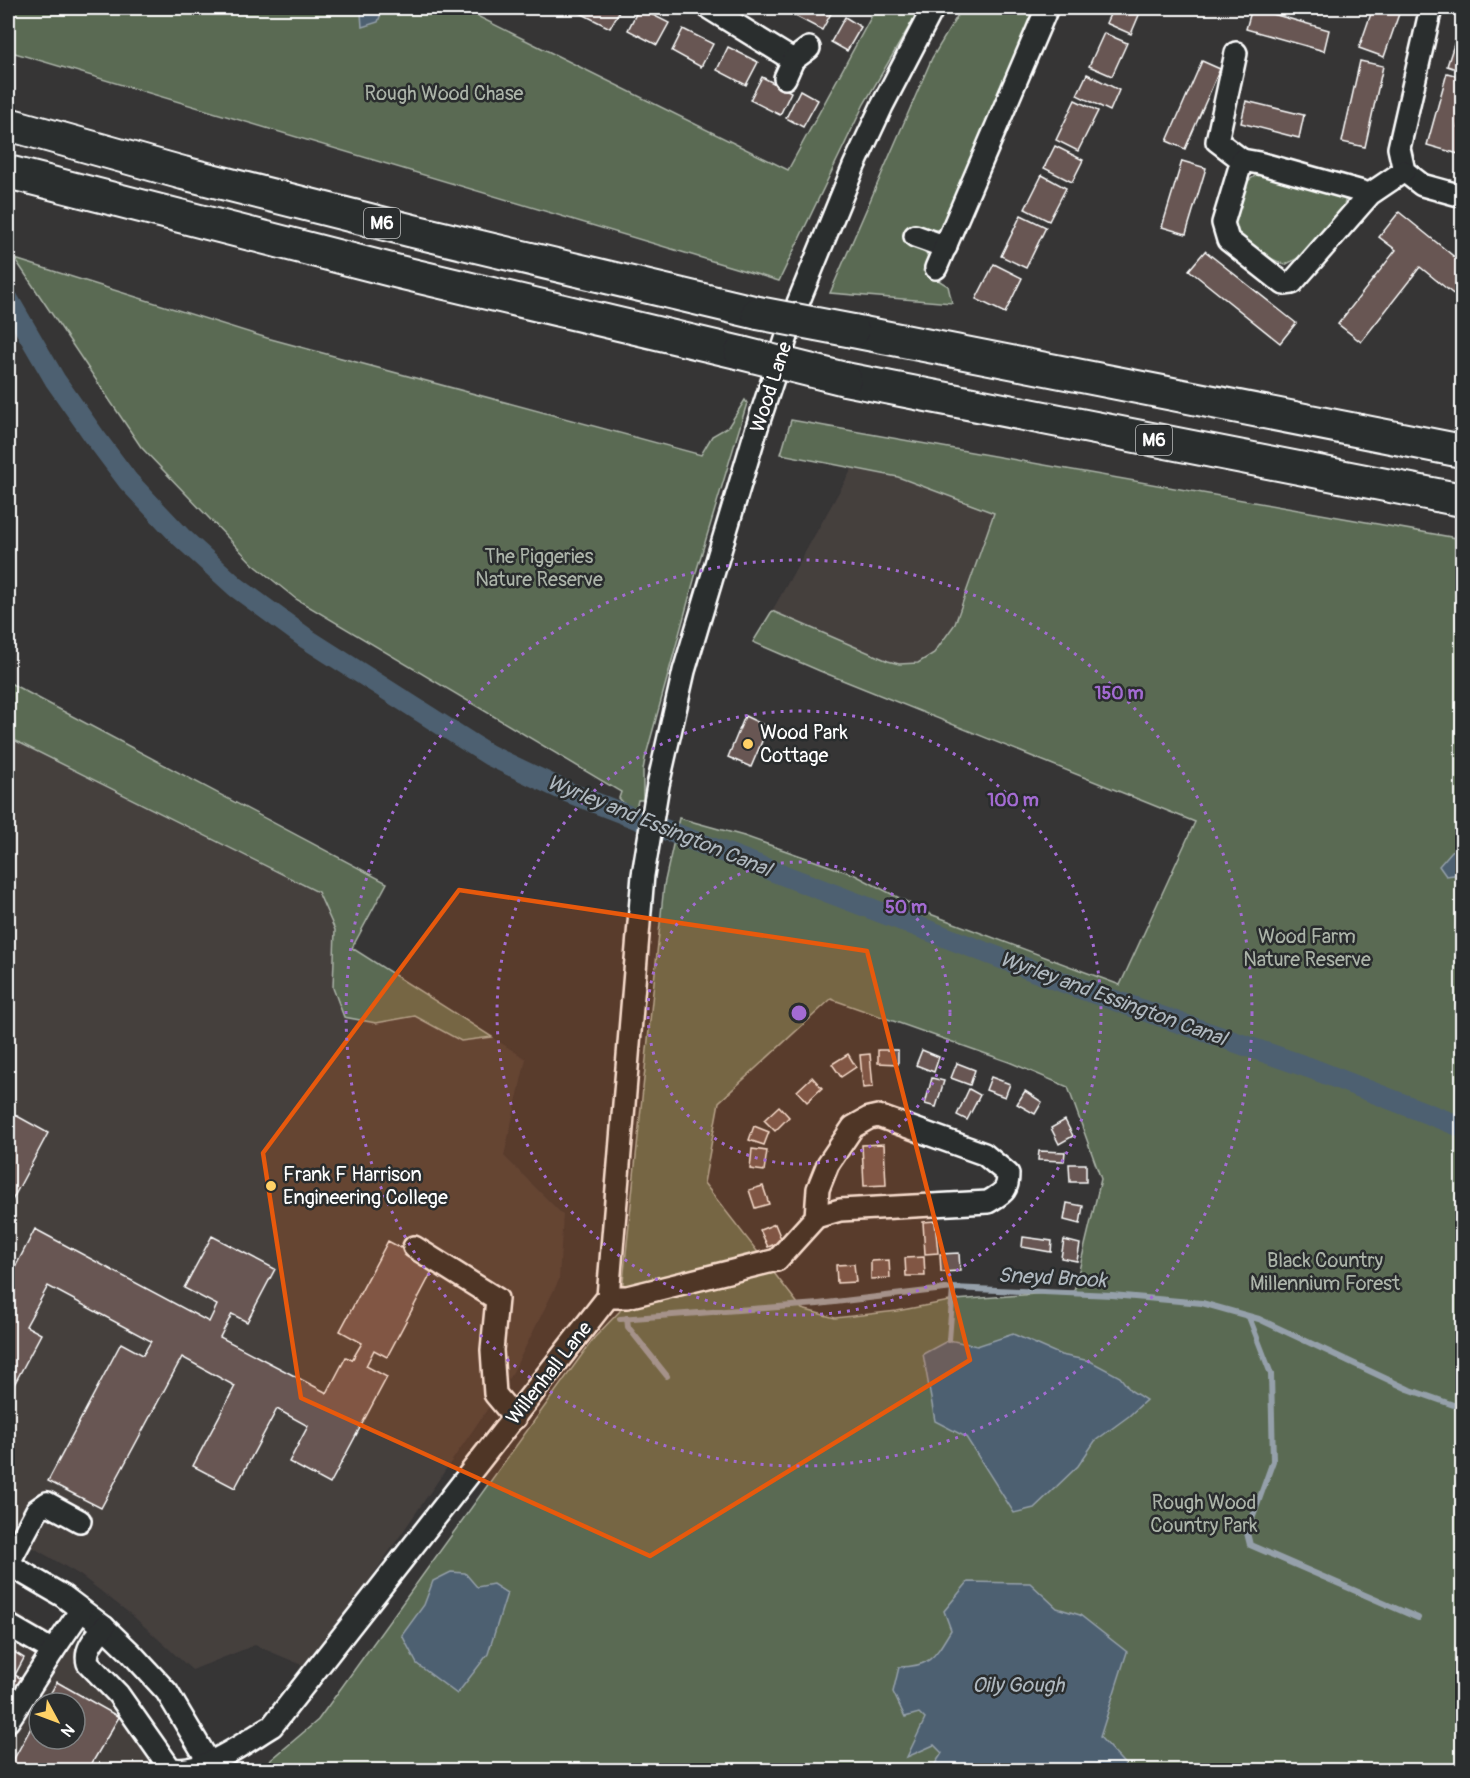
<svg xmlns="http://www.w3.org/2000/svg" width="1470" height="1778" font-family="Pangolin,sans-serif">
	<rect width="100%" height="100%" fill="#363535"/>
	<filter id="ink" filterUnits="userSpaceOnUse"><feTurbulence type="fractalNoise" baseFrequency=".0167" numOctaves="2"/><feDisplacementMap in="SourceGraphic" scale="12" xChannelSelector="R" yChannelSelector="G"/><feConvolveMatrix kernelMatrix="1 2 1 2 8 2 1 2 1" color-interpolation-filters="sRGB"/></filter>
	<g filter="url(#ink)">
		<!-- built -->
		<g fill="#453f3e" fill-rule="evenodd">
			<polygon points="853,467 898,477 994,513 955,624 934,653 918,663 899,664 888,661 772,611"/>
			<polygon points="8,682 387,883 352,948 526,1059 504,1156 563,1215 559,1280 513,1372 309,1668 255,1645 192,1670 133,1616 80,1575 8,1533"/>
			<path d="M8,1607L91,1659L184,1770H8ZM39,1703H75V1739H39Z"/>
		</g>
		<!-- green -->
		<g fill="#5a6a53" stroke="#acb4a9" stroke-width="1.5" fill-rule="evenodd">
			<polygon points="8,8 461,8 788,170 876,8 920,8 864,104 779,281 8,51"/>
			<polygon points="962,8 1035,8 944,227 911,240 928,256 923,271 948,286 952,303 830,293 932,58"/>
			<polygon points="1259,173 1347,194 1344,205 1309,252 1285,265 1253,250 1233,229 1245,183"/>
			<polygon points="15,259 267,338 701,455 712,436 728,427 745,400 747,403 697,569 645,759 643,770 643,800 638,800 635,814 631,811 619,798 621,792 296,599 253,564 141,447"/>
			<path d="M791,420L1462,539V1770H259L318,1720L594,1338L620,1311L664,885L679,818L744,836L855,875L930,914L1120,985L1195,822L820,671L753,642L772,611L888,661L899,664L918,663L934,653L955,624L994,513L898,477L781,454ZM831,999L1009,1062L1068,1087L1101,1179L1074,1291L955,1300L897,1311L835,1318L802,1309L704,1183L719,1102Z"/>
			<polygon points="8,682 387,883 352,948 492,1037 461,1041 415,1016 376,1023 344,1017 333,988 335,930 318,892 8,737"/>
		</g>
		<!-- water -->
		<g fill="#4e6171" stroke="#95a0aa" stroke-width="1.5">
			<polygon points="362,8 383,8 378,22 362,27 361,13"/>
			<polygon points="1462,845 1462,874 1446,876 1439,866 1452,851"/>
			<polygon points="1013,1334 1061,1355 1090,1361 1120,1377 1130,1390 1146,1400 1129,1416 1095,1441 1078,1466 1034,1508 1014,1513 966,1437 935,1421 923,1354 949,1340 977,1346"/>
			<polygon points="451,1572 465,1573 477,1587 493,1584 507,1593 488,1654 457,1694 417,1664 402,1635 424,1605 433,1581"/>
			<path d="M968,1582L1030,1583L1057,1608L1080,1615L1127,1652L1100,1737L1130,1770H931L942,1753L934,1745L907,1757L925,1719L919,1713L905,1717L893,1692L899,1667C931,1667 935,1656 951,1630L944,1611Z"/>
		</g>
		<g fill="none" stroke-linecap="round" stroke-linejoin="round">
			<!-- stream -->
			<g stroke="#95a0aa" stroke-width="6">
				<polyline points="1249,1317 1271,1374 1273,1461 1247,1533 1250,1545 1418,1618"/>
				<polyline points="627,1318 628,1327 667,1376"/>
				<polyline points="620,1319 818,1304 953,1288 1112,1295 1202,1303 1259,1319 1408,1389 1462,1408"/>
				<polyline points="949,1340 953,1288"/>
			</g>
			<!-- canal -->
			<polyline stroke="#4e6171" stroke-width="21" points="8,299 55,380 95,437 128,481 181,537 236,587 307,639 489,755 565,791 684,837 1073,986 1313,1069 1462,1127"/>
		</g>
		<!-- building -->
		<g fill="#685752" stroke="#fff" stroke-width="1.5">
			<polygon points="554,8 569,8 566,13"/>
			<polygon points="583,8 621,8 610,28 580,13"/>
			<polygon points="639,8 669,23 657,45 628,30"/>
			<polygon points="796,8 834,8 822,30 793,15"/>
			<polygon points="1113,8 1142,8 1131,34 1106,23"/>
			<polygon points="1252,8 1329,30 1324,51 1246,29"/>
			<polygon points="1373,8 1401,8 1384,57 1359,48"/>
			<polygon points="845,17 861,27 847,51 831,42"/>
			<polygon points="1461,23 1462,23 1462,71 1447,66"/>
			<polygon points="683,29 713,44 701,67 672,51"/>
			<polygon points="1104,33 1127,43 1112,76 1089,66"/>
			<polygon points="728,47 758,62 746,85 717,70"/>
			<polygon points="1202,61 1220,69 1185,149 1167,141"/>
			<polygon points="1360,61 1383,66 1365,147 1342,142"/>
			<polygon points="1447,73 1462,77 1462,110 1458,127 1462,128 1462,155 1427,145"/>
			<polygon points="1087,74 1119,90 1110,111 1077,95"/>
			<polygon points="762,77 791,92 780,115 750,100"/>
			<polygon points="800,90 818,100 803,127 786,118"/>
			<polygon points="1075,100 1098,111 1078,151 1056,140"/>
			<polygon points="1246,101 1304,115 1299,138 1241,123"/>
			<polygon points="1055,146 1083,160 1072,182 1044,168"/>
			<polygon points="1182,161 1206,168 1186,234 1162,227"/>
			<polygon points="1042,175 1066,188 1049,221 1025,209"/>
			<polygon points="1399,212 1462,263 1462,301 1420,267 1361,342 1338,324 1396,250 1379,237"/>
			<polygon points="1021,215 1046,227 1026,268 1001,256"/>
			<polygon points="1205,251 1296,323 1280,343 1189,270"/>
			<polygon points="994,264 1022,278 1005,313 976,299"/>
			<polygon points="745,716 768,727 751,767 728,757"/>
			<polygon points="878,1050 898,1050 898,1064 878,1063"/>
			<polygon points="922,1050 939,1057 934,1072 916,1065"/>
			<polygon points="848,1054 856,1067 841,1077 832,1064"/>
			<polygon points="870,1054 873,1087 863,1088 860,1055"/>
			<polygon points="957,1063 975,1070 970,1085 951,1078"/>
			<polygon points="812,1077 822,1088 807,1102 797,1091"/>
			<polygon points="991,1077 1010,1084 1005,1097 986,1090"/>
			<polygon points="932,1078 944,1081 936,1107 925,1104"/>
			<polygon points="969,1089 980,1095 967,1120 957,1115"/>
			<polygon points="1025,1091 1042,1102 1035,1114 1017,1104"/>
			<polygon points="779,1106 789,1117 775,1131 764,1120"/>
			<polygon points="8,1111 48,1133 8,1208"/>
			<polygon points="1065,1120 1073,1136 1059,1144 1051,1128"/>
			<polygon points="754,1126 769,1132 764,1145 749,1140"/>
			<polygon points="884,1144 886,1185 864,1186 862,1145"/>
			<polygon points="752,1149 767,1151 764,1171 750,1169"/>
			<polygon points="1039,1151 1065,1152 1064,1161 1038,1160"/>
			<polygon points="1069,1164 1086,1164 1086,1182 1070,1182"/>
			<polygon points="763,1186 769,1204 755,1208 749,1190"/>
			<polygon points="1067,1203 1083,1206 1080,1224 1064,1220"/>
			<polygon points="935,1221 938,1253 925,1254 923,1222"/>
			<polygon points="775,1224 782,1241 768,1247 760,1230"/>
			<polygon points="35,1229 209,1322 217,1305 184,1288 212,1236 275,1269 247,1322 232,1314 220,1337 327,1393 346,1357 352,1360 362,1343 340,1331 388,1241 435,1266 387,1357 374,1350 366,1366 387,1377 330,1484 289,1462 308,1426 277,1409 235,1488 193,1466 235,1386 182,1357 101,1508 48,1481 121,1343 143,1355 151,1341 48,1286 26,1326 41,1334 8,1396 8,1281"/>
			<polygon points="1023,1237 1052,1241 1051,1252 1022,1247"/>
			<polygon points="1064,1240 1080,1244 1077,1261 1061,1258"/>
			<polygon points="959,1253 960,1271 941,1272 940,1254"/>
			<polygon points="924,1257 925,1276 906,1276 905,1258"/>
			<polygon points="889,1260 890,1278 871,1279 871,1261"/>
			<polygon points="854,1264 856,1282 837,1283 836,1265"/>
			<polygon points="8,1648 24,1658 15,1675 25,1681 8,1710"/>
			<polygon points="57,1682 119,1717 88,1770 8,1770 39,1713 39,1739 75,1739 75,1703 45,1703"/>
		</g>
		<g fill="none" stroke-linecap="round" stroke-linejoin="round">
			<!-- minor casing -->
			<g stroke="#fff" stroke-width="26">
				<g id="minor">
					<polyline points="709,8 793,60"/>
					<polyline points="1431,8 1399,148 1404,171 1422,185 1462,196"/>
					<polyline points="1236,53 1217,141 1242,160"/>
					<polyline points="785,78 793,60 809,48"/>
					<polyline points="1370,194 1259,163 1242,160 1223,223 1228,240 1284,284 1292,283 1370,194 1404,171"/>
					<polyline points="915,236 946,247"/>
					<polyline points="936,268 1047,8"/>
					<polyline points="414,1247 497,1299 492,1350 495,1394 515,1418"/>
					<path d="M608,1297H627L777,1260L816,1217L818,1189L828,1164L853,1127L869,1118L878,1116L984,1154L1008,1174C1008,1192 1002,1193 988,1202L840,1210L816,1217"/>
					<polyline points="8,1564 63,1596 104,1627 131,1653 167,1692 210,1764 211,1770"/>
					<polyline points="8,1564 37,1510 47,1503 80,1521"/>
					<polyline points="8,1625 53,1651 81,1610"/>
					<path d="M104,1627C96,1637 84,1649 88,1663L118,1694L170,1768C199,1778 248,1740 272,1726L608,1297L643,875L658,785L684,671L758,424L798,303L854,166L882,106L933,8"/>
					<polyline points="8,1721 53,1651"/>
				</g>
			</g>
			<!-- highway casing -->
			<g stroke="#fff" stroke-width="36">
				<g id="highway">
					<polyline points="8,124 183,173 413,231 758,313"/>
					<polyline points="8,172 399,272 741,353"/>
					<polyline points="853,331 1462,451"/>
					<polyline points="845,379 1462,500"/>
				</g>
			</g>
			<!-- minor -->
			<use href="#minor" stroke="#2a2d2e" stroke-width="21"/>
			<!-- highway -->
			<use href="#highway" stroke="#2a2d2e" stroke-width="32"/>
			<!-- highway-bridge casing -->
			<g stroke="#fff" stroke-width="36" stroke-linecap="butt">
				<g id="highway-bridge">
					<polyline points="758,313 853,331"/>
					<polyline points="741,353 845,379"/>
				</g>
			</g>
			<!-- highway-bridge -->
			<use href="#highway-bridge" stroke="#2a2d2e" stroke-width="32"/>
		</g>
	</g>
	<!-- marked area -->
	<path fill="#e8590c" fill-opacity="0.2" stroke="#e8590c" stroke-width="4.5" stroke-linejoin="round" d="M459,890L867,951L970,1360L650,1556L301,1398L263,1153Z"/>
	<!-- distance rings -->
	<g fill="none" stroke="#a36bd2" stroke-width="3" stroke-dasharray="3 6">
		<circle cx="799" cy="1013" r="151"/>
		<circle cx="799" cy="1013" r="302"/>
		<circle cx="799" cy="1013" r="453"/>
	</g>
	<!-- markers -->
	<g fill="#ffd166" stroke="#2a2d2e" stroke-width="2">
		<circle cx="748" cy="744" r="6"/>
		<circle cx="271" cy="1186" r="6"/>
	</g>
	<g text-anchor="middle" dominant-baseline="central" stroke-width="5" stroke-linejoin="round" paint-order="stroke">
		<!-- shield labels -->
		<g fill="#2a2d2e" stroke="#bfc0c0" stroke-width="1.5">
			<rect x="364" y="208" width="36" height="30" rx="4.5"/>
			<rect x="1136" y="425" width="36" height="30" rx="4.5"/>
		</g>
		<g font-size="18" font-weight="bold" fill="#fff">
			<text x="382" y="223">M6</text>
			<text x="1154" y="440">M6</text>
		</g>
		<!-- park labels -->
		<g font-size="20" fill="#acb4a9" stroke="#2a2d2e">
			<text x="444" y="93">Rough Wood Chase</text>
			<text x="539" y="556">The Piggeries<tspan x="539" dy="23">Nature Reserve</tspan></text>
			<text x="1307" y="936">Wood Farm<tspan x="1307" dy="23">Nature Reserve</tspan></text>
			<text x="1325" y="1260">Black Country<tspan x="1325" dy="23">Millennium Forest</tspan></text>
			<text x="1204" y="1502">Rough Wood<tspan x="1204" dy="23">Country Park</tspan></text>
		</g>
		<!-- street labels -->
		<g font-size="20" fill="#fff" stroke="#2a2d2e">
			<text transform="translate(771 387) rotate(-72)">Wood Lane</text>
			<text transform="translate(549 1373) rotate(-52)">Willenhall Lane</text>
		</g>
		<!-- poi labels -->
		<g font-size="20" fill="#fff" stroke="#2a2d2e" text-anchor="start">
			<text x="760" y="732">Wood Park<tspan x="760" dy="23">Cottage</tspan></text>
			<text x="283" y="1174">Frank F Harrison<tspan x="283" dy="23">Engineering College</tspan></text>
		</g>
		<!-- water labels -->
		<g font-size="21" font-style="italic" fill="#afb8bf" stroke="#2a2d2e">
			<text transform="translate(659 826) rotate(22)">Wyrley and Essington Canal</text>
			<text transform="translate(1113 999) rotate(20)">Wyrley and Essington Canal</text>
			<text transform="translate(1052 1278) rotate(3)">Sneyd Brook</text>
			<text x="1018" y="1685">Oily Gough</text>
		</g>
	</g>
	<circle cx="799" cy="1013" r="9" fill="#a36bd2" stroke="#2a2d2e" stroke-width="3"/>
	<g font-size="18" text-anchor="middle" font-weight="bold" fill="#a36bd2" stroke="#2a2d2e" stroke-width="5" stroke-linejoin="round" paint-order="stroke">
		<text x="1119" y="699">150 m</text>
		<text x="1013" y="806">100 m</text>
		<text x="906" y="913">50 m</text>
	</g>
	<!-- margin -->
	<rect width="1470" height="1778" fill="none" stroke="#2a2d2e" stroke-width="30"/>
	<rect x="15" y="15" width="1440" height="1748" fill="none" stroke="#fff" stroke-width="2" filter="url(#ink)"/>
	<!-- north arrow -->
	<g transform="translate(57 1721) rotate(131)"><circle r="28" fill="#2a2d2e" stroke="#7f8182" stroke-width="1.5"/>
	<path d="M0-4.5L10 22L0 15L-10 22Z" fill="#ffd166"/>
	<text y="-9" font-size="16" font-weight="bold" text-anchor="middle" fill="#ffffff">N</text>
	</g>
</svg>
